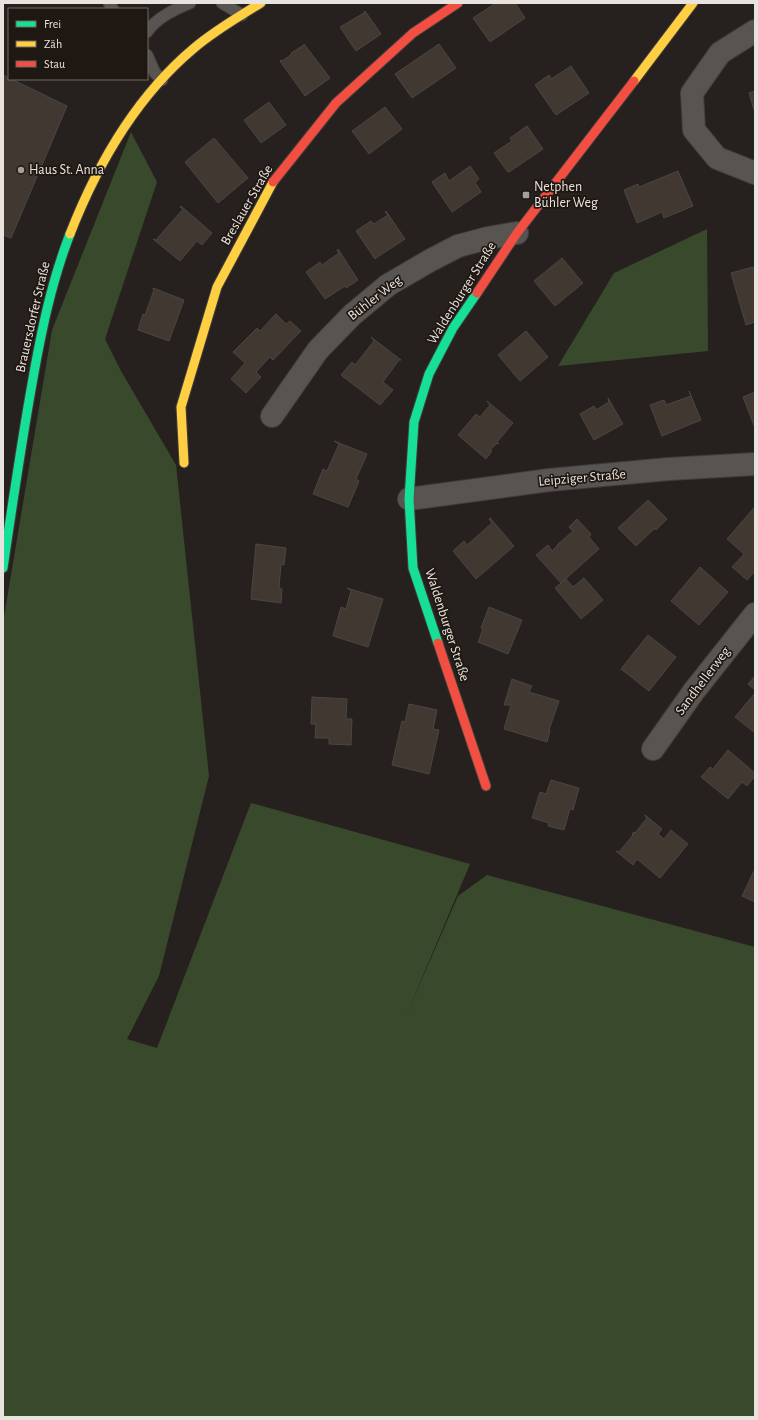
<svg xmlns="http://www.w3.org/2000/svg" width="758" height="1420" font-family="'Alegreya Sans',sans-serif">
	<rect width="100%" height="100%" fill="#26211e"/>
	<!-- green -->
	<g fill="#394a2c">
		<polygon points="131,132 157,182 105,339 121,371 176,465 209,776 159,976 127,1039 157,1048 251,803 470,864 406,1016 458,896 487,875 755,947 755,1417 3,1417 3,623 52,330"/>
		<polygon points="707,229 708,351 558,366 614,273"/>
	</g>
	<!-- building -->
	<g fill="#413831" stroke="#4a4643">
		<polygon points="496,3 515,3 525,18 490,42 473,18"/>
		<polygon points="365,11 381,34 356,51 340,27 364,13"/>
		<polygon points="304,44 330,78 305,96 280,61 281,60 282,61 292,54 291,53 304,45"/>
		<polygon points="439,44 456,68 412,98 395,74"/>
		<polygon points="571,66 589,93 556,115 535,85 549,75 551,79"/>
		<polygon points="3,75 67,106 11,238 3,235"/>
		<polygon points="755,91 755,113 749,93"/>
		<polygon points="269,102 286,125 261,143 244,120"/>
		<polygon points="385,107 402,129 369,154 352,131"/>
		<polygon points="527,126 543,149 509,172 507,171 494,153 512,141 510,138"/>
		<polygon points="214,138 248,178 218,203 185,162"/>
		<polygon points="470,166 479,179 475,182 481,192 452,212 432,182 445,173 449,181"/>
		<polygon points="678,171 693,206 664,218 662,212 637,223 624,190 638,184 639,187"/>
		<polygon points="181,206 212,233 202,245 197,241 180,261 153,239 156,240 183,209 180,207"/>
		<polygon points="386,211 405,239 376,258 375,259 356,231 371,221 374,224 388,215 385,212"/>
		<polygon points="338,249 358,280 346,288 345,286 325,299 306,272 320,262 322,265 339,253 337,250"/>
		<polygon points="562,258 583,283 555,306 534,281"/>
		<polygon points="753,267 755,275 755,322 746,325 731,273"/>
		<polygon points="153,288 184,300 169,341 138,330 143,314 145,315 154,290 153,289"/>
		<polygon points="276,314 286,324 290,321 301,331 273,360 270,357 256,372 261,377 246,393 231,379 245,363 233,352 257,328 260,331"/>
		<polygon points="526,331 548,357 520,381 498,355"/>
		<polygon points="371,337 401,360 399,360 383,382 393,390 380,405 341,375 352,362 355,365 374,341"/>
		<polygon points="689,391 701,420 662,436 650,405 664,400 666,405 691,396"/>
		<polygon points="755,392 755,422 754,423 755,428 743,397"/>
		<polygon points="608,398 623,424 594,440 580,414 594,406 596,410 609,402"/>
		<polygon points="487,401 513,423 497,442 499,444 497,443 490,450 492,451 486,459 458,435 476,414 480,417 490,405"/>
		<polygon points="334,441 367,454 356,479 359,481 348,507 313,494 323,469 327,471 339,444"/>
		<polygon points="648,500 667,519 656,530 655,528 636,546 618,528"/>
		<polygon points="754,508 755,571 747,580 732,567 744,554 727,539"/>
		<polygon points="490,518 514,546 476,579 453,551 464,541 467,545 492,523 489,519"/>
		<polygon points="577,519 591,534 589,537 599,549 561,583 536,555 548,545 552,551 558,545 557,545 573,531 569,527"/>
		<polygon points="256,544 286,548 284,565 281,564 279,588 282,589 281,603 251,599"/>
		<polygon points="700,567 728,592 699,625 671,601"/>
		<polygon points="584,578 603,600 581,619 555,588 566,579 573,587"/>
		<polygon points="347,588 383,599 368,647 333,636 341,607 346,609 351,591"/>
		<polygon points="489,607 522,620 508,654 478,642 483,629 481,628"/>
		<polygon points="648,635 676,657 649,691 621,669"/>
		<polygon points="755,676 755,690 748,684"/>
		<polygon points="512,679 532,686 529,692 559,701 549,730 550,731 547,742 504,729 511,705 504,705"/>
		<polygon points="755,693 755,733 735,717"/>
		<polygon points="312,697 347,699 346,719 352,719 351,745 329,744 329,738 315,738 316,724 311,724"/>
		<polygon points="409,704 437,710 433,729 439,730 429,774 392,765 402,721 405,722"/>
		<polygon points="728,750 755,773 755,776 747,786 742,782 728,799 701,777 710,767 713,769"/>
		<polygon points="551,780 579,788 573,810 570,809 564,830 548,826 549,823 532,818 540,792 546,794"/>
		<polygon points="645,815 662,829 658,834 664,839 671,830 688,844 660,878 637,859 633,865 616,851 619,852 633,835 632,834 634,832 635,833 647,818 645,816"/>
		<polygon points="755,869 755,902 742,896"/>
	</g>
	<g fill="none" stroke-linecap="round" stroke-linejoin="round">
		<!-- lane casing -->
		<g stroke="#423e3b" stroke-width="13">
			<g id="lane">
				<polyline points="109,3 113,9"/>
				<polyline points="222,3 242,15"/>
				<path d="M147,32C156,18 175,9 190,3"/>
				<polyline points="147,55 155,73 162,80"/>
			</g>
		</g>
		<!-- street casing -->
		<g stroke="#423e3b" stroke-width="24">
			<g id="street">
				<polyline points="755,31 720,53 692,93 694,130 717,158 755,173"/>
				<polyline points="272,416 318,350 352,315 388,285 431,260 458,246 488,238 517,233"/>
				<polyline points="409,499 549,480 669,469 755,464"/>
				<polyline points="653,749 694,691 755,614"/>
			</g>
		</g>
		<!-- fast casing -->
		<g stroke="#423e3b" stroke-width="11">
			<g id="fast">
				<path d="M3,568C12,507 21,445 32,384C41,333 51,283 70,234"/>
				<polyline points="438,643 413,568 409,499 414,422 429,374 453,328 477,293"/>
			</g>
		</g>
		<!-- slow casing -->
		<g stroke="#423e3b" stroke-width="11">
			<g id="slow">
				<polyline points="634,81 693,3"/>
				<path d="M70,234C97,165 136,97 193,49C214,31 238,17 261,3"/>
				<polyline points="184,463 181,407 217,287 273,182"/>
			</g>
		</g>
		<!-- jam casing -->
		<g stroke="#423e3b" stroke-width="11">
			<g id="jam">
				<polyline points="273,182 336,103 413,33 458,3"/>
				<polyline points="477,293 517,233 634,81"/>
				<polyline points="438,643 486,786"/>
			</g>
		</g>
		<!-- lane -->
		<use href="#lane" stroke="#585451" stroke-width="11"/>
		<!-- street -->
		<use href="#street" stroke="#585451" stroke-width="22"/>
		<!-- fast -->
		<use href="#fast" stroke="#16e098" stroke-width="9"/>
		<!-- slow -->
		<use href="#slow" stroke="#ffcf43" stroke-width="9"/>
		<!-- jam -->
		<use href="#jam" stroke="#f24e42" stroke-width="9"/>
	</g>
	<!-- markers -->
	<g fill="#a59f9b" stroke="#1f1711" stroke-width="1.5">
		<circle cx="21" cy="170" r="4"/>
		<rect x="522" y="191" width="8" height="8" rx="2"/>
	</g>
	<g text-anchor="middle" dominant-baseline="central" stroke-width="3.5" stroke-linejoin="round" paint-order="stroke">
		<!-- poi labels -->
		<g font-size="14" fill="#e9e3df" stroke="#1f1711" text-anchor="start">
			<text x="29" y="170">Haus St. Anna</text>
			<text x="534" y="187">Netphen<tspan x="534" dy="16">Bühler Weg</tspan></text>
		</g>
		<!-- street labels -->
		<g font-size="14" fill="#e9e3df" stroke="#1f1711">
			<text transform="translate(247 205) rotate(-60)">Breslauer Straße</text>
			<text transform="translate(462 293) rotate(-58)">Waldenburger Straße</text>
			<text transform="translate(375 298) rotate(-38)">Bühler Weg</text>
			<text transform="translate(33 317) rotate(-77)">Brauersdorfer Straße</text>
			<text transform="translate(582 478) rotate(-5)">Leipziger Straße</text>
			<text transform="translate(447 625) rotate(72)">Waldenburger Straße</text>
			<text transform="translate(703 681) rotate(-53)">Sandhellerweg</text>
		</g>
	</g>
	<!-- border -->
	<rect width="758" height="1420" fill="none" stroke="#e9e3df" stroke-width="8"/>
	<!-- legend -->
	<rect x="8" y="8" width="140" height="72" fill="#1f1711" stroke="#706963"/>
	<rect x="16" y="21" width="20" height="6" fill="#16e098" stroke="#706963"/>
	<text x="44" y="28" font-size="12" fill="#e9e3df">Frei</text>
	<rect x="16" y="41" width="20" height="6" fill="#ffcf43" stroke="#706963"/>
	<text x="44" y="48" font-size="12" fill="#e9e3df">Zäh</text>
	<rect x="16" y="61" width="20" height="6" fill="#f24e42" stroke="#706963"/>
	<text x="44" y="68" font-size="12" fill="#e9e3df">Stau</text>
</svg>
